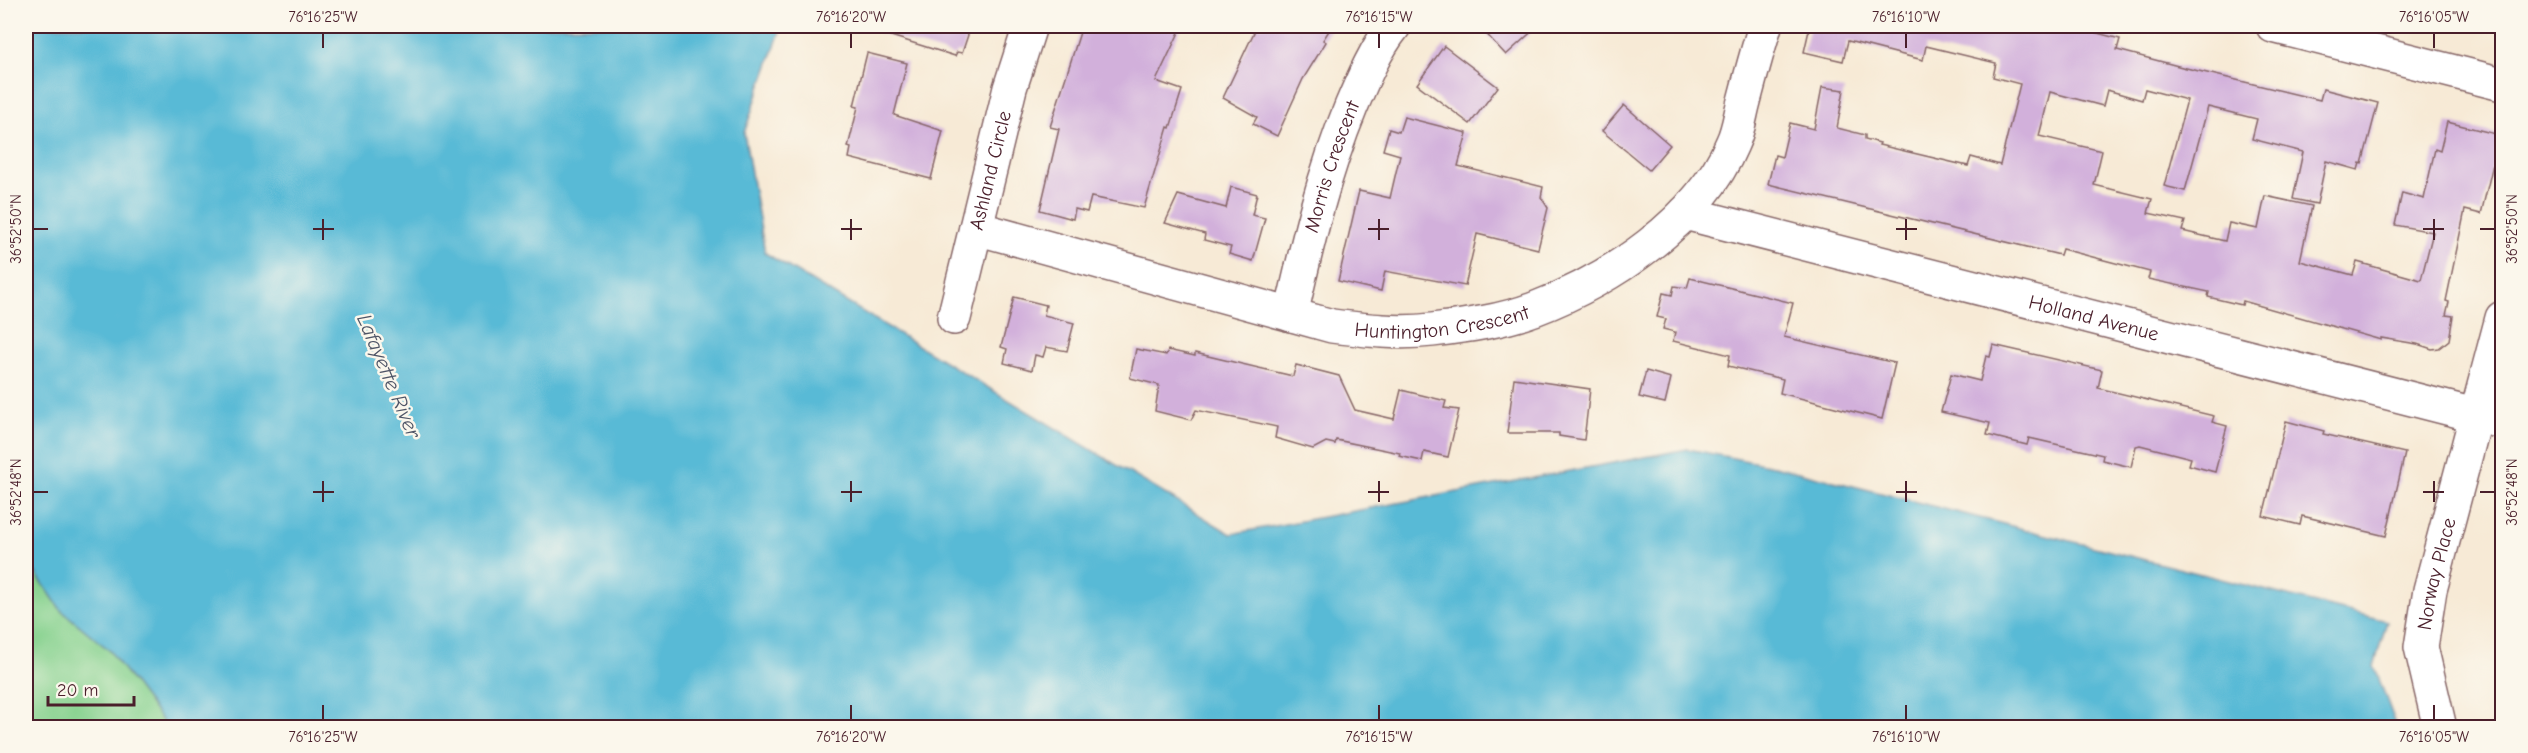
<svg xmlns="http://www.w3.org/2000/svg" width="2528" height="753" font-family="'Comic Neue',sans-serif">
	<rect width="100%" height="100%" fill="#fbf7ec"/>
	<filter id="ink" filterUnits="userSpaceOnUse"><feTurbulence type="fractalNoise" baseFrequency=".0167" numOctaves="2"/><feDisplacementMap in="SourceGraphic" scale="12" xChannelSelector="R" yChannelSelector="G"/><feConvolveMatrix kernelMatrix="1 2 1 2 8 2 1 2 1" color-interpolation-filters="sRGB"/></filter>
	<filter id="wash" filterUnits="userSpaceOnUse"><feTurbulence type="fractalNoise" baseFrequency=".008" numOctaves="4" result="noise"/><feDisplacementMap in="SourceGraphic" scale="24" xChannelSelector="R" yChannelSelector="G"/><feGaussianBlur stdDeviation="1.35" result="paint"/><feColorMatrix in="noise" values="0 0 0 0 0 0 0 0 0 0 0 0 0 0 0 0 0 1.4 0 .05"/><feComposite in="paint" operator="in"/></filter>
	<g filter="url(#wash)">
		<rect width="100%" height="100%" fill="#f7ead6"/>
		<!-- green -->
		<polygon fill="#87d28f" stroke="#68785d" stroke-width="1.5" points="26,563 33,569 61,610 109,650 167,727 26,727"/>
		<!-- water -->
		<polygon fill="#58bad6" stroke="#516c80" stroke-width="1.5" points="26,26 782,26 744,133 765,253 1231,534 1688,449 1778,467 2387,621 2374,666 2397,727 167,727 109,650 61,610 33,569 26,563"/>
		<g id="blocks">
			<!-- building -->
			<g fill="#d2b0db">
				<polygon points="876,26 971,26 962,53 957,52 955,56 875,31"/>
				<polygon points="1082,26 1182,26 1156,81 1182,90 1170,128 1168,127 1144,208 1091,197 1087,212 1075,209 1073,219 1040,210 1059,129 1050,127"/>
				<polygon points="1257,26 1332,26 1323,40 1326,42 1303,79 1277,136 1253,124 1257,117 1223,98"/>
				<polygon points="1479,26 1538,26 1506,55"/>
				<polygon points="1810,26 2071,26 2120,39 2117,50 2182,67 2320,100 2323,89 2378,103 2362,164 2360,163 2358,170 2326,161 2317,204 2293,199 2303,152 2252,139 2257,119 2208,107 2185,191 2164,186 2187,100 2145,89 2142,100 2107,90 2103,106 2050,92 2039,136 2102,151 2094,185 2152,199 2148,213 2185,221 2182,231 2225,241 2229,223 2258,229 2265,196 2312,206 2300,261 2353,275 2357,262 2421,280 2433,232 2395,225 2402,193 2424,199 2435,149 2440,151 2447,122 2500,135 2481,214 2465,210 2446,301 2449,302 2446,315 2453,316 2449,340 2439,348 2432,349 2417,344 2381,338 2381,340 2243,301 2242,305 2208,297 2209,292 2148,279 2150,272 2062,249 2060,255 1768,184 1775,155 1782,157 1790,123 1814,129 1822,87 1844,90 1837,128 1865,135 1865,139 1880,143 1879,145 1968,166 1971,157 2000,165 2020,84 1993,77 1996,63 1926,46 1923,60 1848,41 1843,61 1804,52"/>
				<polygon points="1444,46 1498,87 1470,124 1417,84"/>
				<polygon points="867,53 907,63 894,115 943,131 931,179 849,158 851,148 848,147 858,107 854,106"/>
				<polygon points="1624,105 1670,145 1649,170 1602,131"/>
				<polygon points="1404,117 1467,133 1458,166 1543,187 1541,197 1548,208 1538,249 1477,234 1465,286 1385,271 1381,291 1338,281 1359,191 1390,198 1400,155 1383,150 1389,129 1399,132"/>
				<polygon points="1231,187 1257,194 1252,215 1265,218 1253,261 1229,254 1231,247 1204,240 1205,234 1165,223 1178,195 1226,208"/>
				<polygon points="1690,278 1793,303 1784,337 1895,363 1882,419 1780,393 1783,379 1728,366 1730,355 1673,341 1675,332 1663,329 1666,319 1657,317 1663,293 1672,295 1674,286 1687,288"/>
				<polygon points="1014,297 1046,305 1044,315 1074,323 1067,351 1046,347 1043,357 1035,355 1032,370 1004,363 1007,349 1001,347"/>
				<polygon points="1993,345 2102,370 2098,388 2214,416 2212,422 2227,426 2215,472 2189,465 2191,458 2140,445 2136,446 2131,467 2102,460 2103,455 2029,438 2027,445 1987,435 1990,423 1941,412 1951,374 1980,381 1986,356 1990,357"/>
				<polygon points="1136,349 1166,355 1168,350 1195,356 1195,353 1293,376 1296,365 1339,376 1355,410 1394,419 1401,390 1446,401 1444,408 1459,410 1448,457 1424,452 1422,461 1399,456 1400,453 1336,440 1335,444 1326,442 1313,449 1275,438 1277,427 1196,410 1191,420 1155,411 1159,385 1130,378"/>
				<polygon points="1646,371 1671,378 1665,403 1639,397"/>
				<polygon points="1514,378 1590,389 1584,440 1559,436 1559,433 1507,433"/>
				<polygon points="2286,421 2324,431 2323,434 2405,453 2386,536 2302,516 2300,525 2263,516"/>
			</g>
		</g>
	</g>
	<g filter="url(#ink)">
		<use href="#blocks" fill-opacity="0" stroke="#876667" stroke-width="1.5"/>
		<g fill="none" stroke-linecap="round" stroke-linejoin="round">
			<!-- minor casing -->
			<g stroke="#876667" stroke-width="36">
				<g id="minor">
					<polyline points="2273,26 2502,84"/>
					<path id="s1" d="M1685,213L2502,422"/>
					<path id="s2" d="M976,228L1332,326C1365,330 1399,334 1432,330C1466,326 1502,321 1534,309C1610,280 1699,222 1732,144C1738,132 1740,117 1743,105C1750,78 1757,52 1765,26"/>
					<path id="s3" d="M1291,315C1307,244 1323,175 1351,107C1363,79 1375,50 1394,26"/>
					<path id="s4" d="M954,318L1010,88L1030,26"/>
				</g>
			</g>
			<!-- tertiary casing -->
			<g stroke="#876667" stroke-width="36">
				<g id="tertiary">
					<path id="s5" d="M2440,728L2421,647L2430,590L2502,318"/>
				</g>
			</g>
			<!-- minor -->
			<use href="#minor" stroke="#fff" stroke-width="33"/>
			<!-- tertiary -->
			<use href="#tertiary" stroke="#fff" stroke-width="33"/>
		</g>
	</g>
	<!-- ticks -->
	<path fill="none" stroke="#4a1f2b" stroke-width="2" d="M323,33V48M851,33V48M1379,33V48M1906,33V48M2434,33V48M323,219V240M851,219V240M1379,219V240M1906,219V240M2434,219V240M33,229H48M313,229H334M841,229H862M1368,229H1389M1896,229H1917M2423,229H2444M2480,229H2495M323,481V502M851,481V502M1379,481V502M1906,481V502M2434,481V502M33,492H48M313,492H334M841,492H862M1368,492H1389M1896,492H1917M2423,492H2444M2480,492H2495M323,705V720M851,705V720M1379,705V720M1906,705V720M2434,705V720"/>
	<g text-anchor="middle" dominant-baseline="central" stroke-width="5" stroke-linejoin="round" paint-order="stroke">
		<!-- street labels -->
		<g font-size="20" fill="#4a1f2b" stroke="#fbf7ec">
			<text stroke="none"><textPath href="#s3" startOffset="154">Morris Crescent</textPath></text>
			<text stroke="none"><textPath href="#s4" startOffset="152">Ashland Circle</textPath></text>
			<text stroke="none"><textPath href="#s1" startOffset="422">Holland Avenue</textPath></text>
			<text stroke="none"><textPath href="#s2" startOffset="480">Huntington Crescent</textPath></text>
			<text stroke="none"><textPath href="#s5" startOffset="158">Norway Place</textPath></text>
		</g>
		<!-- water labels -->
		<g font-size="21" font-style="italic" fill="#4f5567" stroke="#fbf7ec">
			<text transform="translate(389 376) rotate(67)">Lafayette River</text>
		</g>
	</g>
	<!-- margin -->
	<rect width="2528" height="753" fill="none" stroke="#fbf7ec" stroke-width="66"/>
	<!-- scale -->
	<path d="M48 696v9h86v-9" fill="none" stroke="#4a1f2b" stroke-width="3"/>
	<text x="57" y="696" font-size="18" fill="#4a1f2b" stroke="#fbf7ec" stroke-width="4.5" paint-order="stroke">20 m</text>
	<rect x="33" y="33" width="2462" height="687" fill="none" stroke="#4a1f2b" stroke-width="2"/>
	<g font-size="15" text-anchor="middle" fill="#4a1f2b">
		<text x="323" y="22">76°16'25"W</text>
		<text x="851" y="22">76°16'20"W</text>
		<text x="1379" y="22">76°16'15"W</text>
		<text x="1906" y="22">76°16'10"W</text>
		<text x="2434" y="22">76°16'05"W</text>
		<text transform="translate(16 229) rotate(-90)" y="5">36°52'50"N</text>
		<text transform="translate(2512 229) rotate(-90)" y="5">36°52'50"N</text>
		<text transform="translate(16 492) rotate(-90)" y="5">36°52'48"N</text>
		<text transform="translate(2512 492) rotate(-90)" y="5">36°52'48"N</text>
		<text x="323" y="742">76°16'25"W</text>
		<text x="851" y="742">76°16'20"W</text>
		<text x="1379" y="742">76°16'15"W</text>
		<text x="1906" y="742">76°16'10"W</text>
		<text x="2434" y="742">76°16'05"W</text>
	</g>
</svg>
